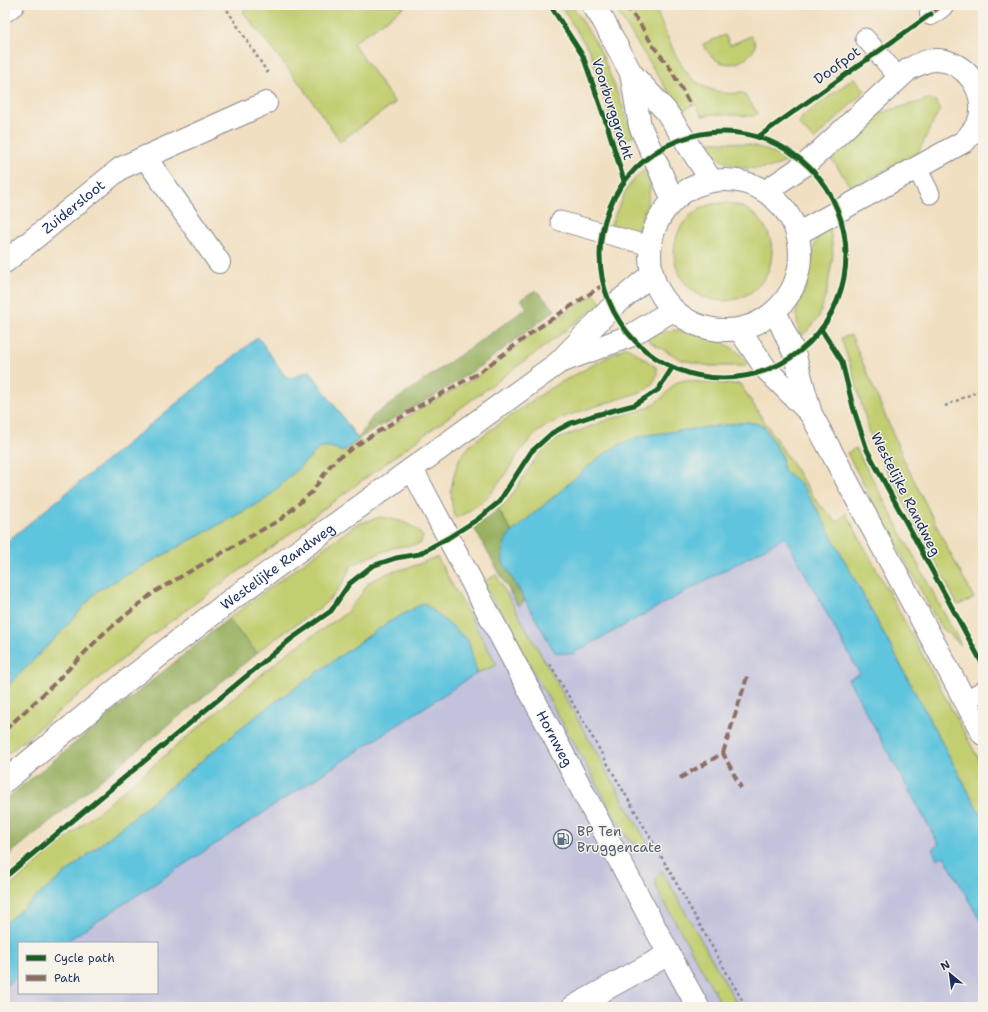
<svg xmlns="http://www.w3.org/2000/svg" width="988" height="1012" font-family="'Shantell Sans',sans-serif">
	<rect width="100%" height="100%" fill="#f7f3e8"/>
	<filter id="ink" filterUnits="userSpaceOnUse"><feTurbulence type="fractalNoise" baseFrequency=".025" numOctaves="2"/><feDisplacementMap in="SourceGraphic" scale="8" xChannelSelector="R" yChannelSelector="G"/><feConvolveMatrix kernelMatrix="1 2 1 2 8 2 1 2 1" color-interpolation-filters="sRGB"/></filter>
	<filter id="wash" filterUnits="userSpaceOnUse"><feTurbulence type="fractalNoise" baseFrequency=".012" numOctaves="4" result="noise"/><feDisplacementMap in="SourceGraphic" scale="16" xChannelSelector="R" yChannelSelector="G"/><feGaussianBlur stdDeviation="0.9" result="paint"/><feColorMatrix in="noise" values="0 0 0 0 0 0 0 0 0 0 0 0 0 0 0 0 0 1.4 0 .05"/><feComposite in="paint" operator="in"/></filter>
	<g filter="url(#wash)">
		<rect width="100%" height="100%" fill="#f1dfc1"/>
		<!-- industrial -->
		<path fill="#c2c2dc" fill-rule="evenodd" d="M774,504L983,863V1007H5V952L205,794L569,552ZM19,943H157V993H19Z"/>
		<!-- green -->
		<g fill="#c2ce6f" stroke="#6e7e66">
			<polygon points="241,5 407,5 353,43 395,103 340,141 304,89 243,12 245,10"/>
			<polygon points="560,5 572,5 595,41 601,52 634,136 618,142 593,59 589,50"/>
			<path d="M613,5H654C663,25 675,60 689,75C698,85 712,91 725,93C730,94 737,93 743,93L758,113L754,116H751L714,114L702,116L695,103L681,112Z"/>
			<path d="M725,35L730,45L751,36C753,39 756,43 755,47C754,52 750,54 747,57C744,59 740,62 736,63C720,67 709,56 703,44Z"/>
			<polygon points="854,78 855,78 865,91 814,140 799,124 803,116"/>
			<path d="M929,99C936,99 939,104 939,111L918,153L851,188L836,165L828,156L873,115Z"/>
			<path d="M707,142C738,142 761,143 787,161C766,173 737,170 716,157C710,154 705,148 700,143Z"/>
			<path d="M646,169C653,185 649,201 643,216C641,222 640,230 633,232L611,225C621,201 625,184 646,169Z"/>
			<circle cx="723" cy="252" r="49"/>
			<polygon points="830,225 833,254 827,291 819,317 809,329 800,338 796,314 797,307 805,288 809,272 815,243 819,235"/>
			<path d="M595,294L601,303L545,346L148,638L5,756V689L63,630L97,591L266,499L321,447C329,446 335,448 342,452L357,441L358,439L363,443L418,410L476,377L537,330Z"/>
			<path d="M676,330C702,334 732,340 748,364L746,366H710L682,360L650,342L647,338V337L665,331Z"/>
			<polygon points="851,335 904,460 949,551 974,598 959,605 957,604 873,444 851,368 841,338"/>
			<path d="M626,347L629,348L653,365L656,367L657,373C656,379 653,383 648,388C641,393 630,395 622,398C598,406 573,412 550,424C521,439 512,470 491,493C482,503 469,511 457,518L455,517L452,506L451,490L454,475L459,459L472,443L549,389Z"/>
			<polygon points="685,380 707,383 740,384 817,502 837,522 846,513 983,767 983,819 817,509 794,478 786,473 783,468 782,456 763,425 748,422 636,437 592,464 512,532 498,509 508,501 536,458 545,448 558,439 607,420 650,407 664,396 675,383"/>
			<polygon points="856,448 961,645 940,626 847,453"/>
			<path d="M380,517C396,520 413,522 423,537L420,544L396,547L369,557L351,566L343,583L332,597L317,610L265,646L257,653L228,619L355,525Z"/>
			<polygon points="437,557 497,665 477,673 468,640 424,603 387,623 261,712 5,923 5,890 287,653 345,614 360,596 369,582 388,573 411,567"/>
			<path d="M496,575L649,846C640,847 635,845 628,839L483,582Z"/>
			<path d="M662,871L739,1007H723L656,887C655,881 656,875 662,871Z"/>
		</g>
		<!-- forest -->
		<g fill="#99b162" stroke="#5a7060">
			<polygon points="536,290 555,310 481,366 434,396 358,439 373,416 527,308 521,299"/>
			<polygon points="498,509 512,532 508,536 503,562 525,601 518,606 473,526 488,518"/>
			<polygon points="228,619 257,653 5,858 5,800"/>
		</g>
		<!-- water -->
		<g fill="#5fc4dd" stroke="#3d7a9e">
			<path d="M258,337L285,376C298,381 299,371 310,371L358,439L357,441L342,452C335,448 329,446 321,447L266,499L97,591L63,630L5,689V543Z"/>
			<path d="M748,422L763,425L782,456L783,468L786,473L801,484L817,509L983,819V926L944,856L937,859L932,849L939,845L848,679L860,674L785,537L572,654L557,653L554,651L503,562C502,551 503,545 508,536C523,522 539,509 555,496C582,472 610,442 646,435Z"/>
			<polygon points="424,603 468,640 477,673 64,943 19,943 19,975 5,986 5,923 261,712 387,623"/>
		</g>
	</g>
	<g filter="url(#ink)">
		<g fill="none" stroke-linecap="round" stroke-linejoin="round">
			<!-- lane casing -->
			<g stroke="#868790" stroke-width="21">
				<g id="lane">
					<polyline points="865,38 899,78"/>
					<polyline points="917,168 930,194"/>
					<polyline points="560,221 650,246"/>
					<polyline points="965,700 983,691"/>
				</g>
			</g>
			<!-- street casing -->
			<g stroke="#868790" stroke-width="24">
				<g id="street">
					<polyline points="5,11 13,5"/>
					<polyline points="931,14 943,5"/>
					<polyline points="145,157 219,262"/>
					<path d="M766,191L806,164L909,69C918,65 927,59 938,60C966,62 986,90 980,118C978,126 970,134 965,141L797,234"/>
					<path id="s1" d="M5,262L121,168L266,103"/>
					<path id="s2" d="M412,469L669,954L698,1007"/>
					<polyline points="573,1007 669,954"/>
				</g>
			</g>
			<!-- secondary casing -->
			<g stroke="#868790" stroke-width="24">
				<g id="secondary">
					<polyline points="593,5 603,20 631,73 666,111 711,180"/>
					<polyline points="631,73 640,126 673,200"/>
					<circle cx="725" cy="255" r="75"/>
					<polyline points="775,311 794,353 811,414 983,734"/>
					<polyline points="739,329 766,369 810,413"/>
					<polyline points="563,361 630,336 673,310"/>
					<path id="s3" d="M5,781L128,680L232,599L558,363L611,308L652,274"/>
				</g>
			</g>
			<!-- path -->
			<g stroke="#868790" stroke-width="2.5" stroke-dasharray="3 3" stroke-linecap="butt">
				<polyline points="224,5 269,75"/>
				<polyline points="945,406 983,389"/>
				<polyline points="550,664 661,856 746,1007"/>
			</g>
			<!-- lane -->
			<use href="#lane" stroke="#fff" stroke-width="19"/>
			<!-- street -->
			<use href="#street" stroke="#fff" stroke-width="22"/>
			<!-- secondary -->
			<use href="#secondary" stroke="#fff" stroke-width="22"/>
			<!-- quiet -->
			<g stroke="#8d6e63" stroke-width="4" stroke-dasharray="8 4" stroke-linecap="butt">
				<polyline points="626,5 642,27 653,46 669,66 691,106"/>
				<polyline points="931,14 943,5"/>
				<polyline points="5,730 55,683 103,634 154,592 281,519 312,492 329,467 338,458 363,441 419,406 477,374 538,328 603,285"/>
				<polyline points="723,753 748,674"/>
				<polyline points="680,778 723,753 741,788"/>
			</g>
			<!-- cycleway casing -->
			<g stroke="#f7f3e8" stroke-width="8">
				<g id="cycleway">
					<polyline points="550,5 583,56 608,128 624,181"/>
					<circle cx="723" cy="255" r="123"/>
					<polyline points="758,137 931,14"/>
					<polyline points="821,329 842,362 853,407 867,450 983,665"/>
					<polyline points="5,877 291,639 331,611 349,584 372,566 396,558 419,554 448,538 478,519 499,502 531,452 552,433 571,423 592,416 634,405 658,390 672,368"/>
				</g>
			</g>
			<!-- cycleway -->
			<use href="#cycleway" stroke="#1b5e20" stroke-width="5"/>
		</g>
	</g>
	<!-- icons -->
	<defs>
		<g id="fuel-ring" transform="scale(1)"><circle r="9.5" fill="#f7f3e8" stroke="#5c6f8a" stroke-width="1.5"/><path d="M-5.5-6h7V0h2V4h1.3V-2.5L3-4.5l.8-.8L6-3V5H2.5V1h-1V6h-7ZM-4.2-4.7v3.2H.2V-4.7Z" fill="#5c6f8a"/></g>
	</defs>
	<g fill-rule="evenodd">
		<use href="#fuel-ring" x="563" y="839"/>
	</g>
	<g text-anchor="middle" dominant-baseline="central" stroke-width="3" stroke-linejoin="round" paint-order="stroke">
		<!-- street labels -->
		<g font-size="14" fill="#1b2f5e" stroke="#f7f3e8">
			<text transform="translate(837 65) rotate(-36)">Doofpot</text>
			<text transform="translate(613 109) rotate(72)">Voorburggracht</text>
			<text stroke="none"><textPath href="#s1" startOffset="88">Zuidersloot</textPath></text>
			<text transform="translate(906 494) rotate(63)">Westelijke Randweg</text>
			<text stroke="none"><textPath href="#s3" startOffset="347">Westelijke Randweg</textPath></text>
			<text stroke="none"><textPath href="#s2" startOffset="305">Hornweg</textPath></text>
		</g>
		<!-- service labels -->
		<g font-size="14" fill="#4e5e75" stroke="#f7f3e8" text-anchor="start">
			<text x="577" y="831">BP Ten<tspan x="577" dy="16">Bruggencate</tspan></text>
		</g>
	</g>
	<!-- margin -->
	<rect width="988" height="1012" fill="none" stroke="#f7f3e8" stroke-width="20"/>
	<!-- legend -->
	<rect x="18" y="942" width="140" height="52" fill="#f7f3e8" stroke="#9fa5b1"/>
	<rect x="26" y="955" width="20" height="6" fill="#1b5e20" stroke="#9fa5b1"/>
	<text x="54" y="962" font-size="12" fill="#1b2f5e">Cycle path</text>
	<rect x="26" y="975" width="20" height="6" fill="#8d6e63" stroke="#9fa5b1"/>
	<text x="54" y="982" font-size="12" fill="#1b2f5e">Path</text>
	<!-- north arrow -->
	<g transform="translate(950 974) rotate(331)" stroke="#f7f3e8" stroke-width="3" paint-order="stroke">
	<path d="M0-3L7 15L0 10L-7 15Z" fill="#1b2f5e"/>
	<text y="-6" font-size="11" font-weight="bold" text-anchor="middle" fill="#1b2f5e">N</text>
	</g>
</svg>
